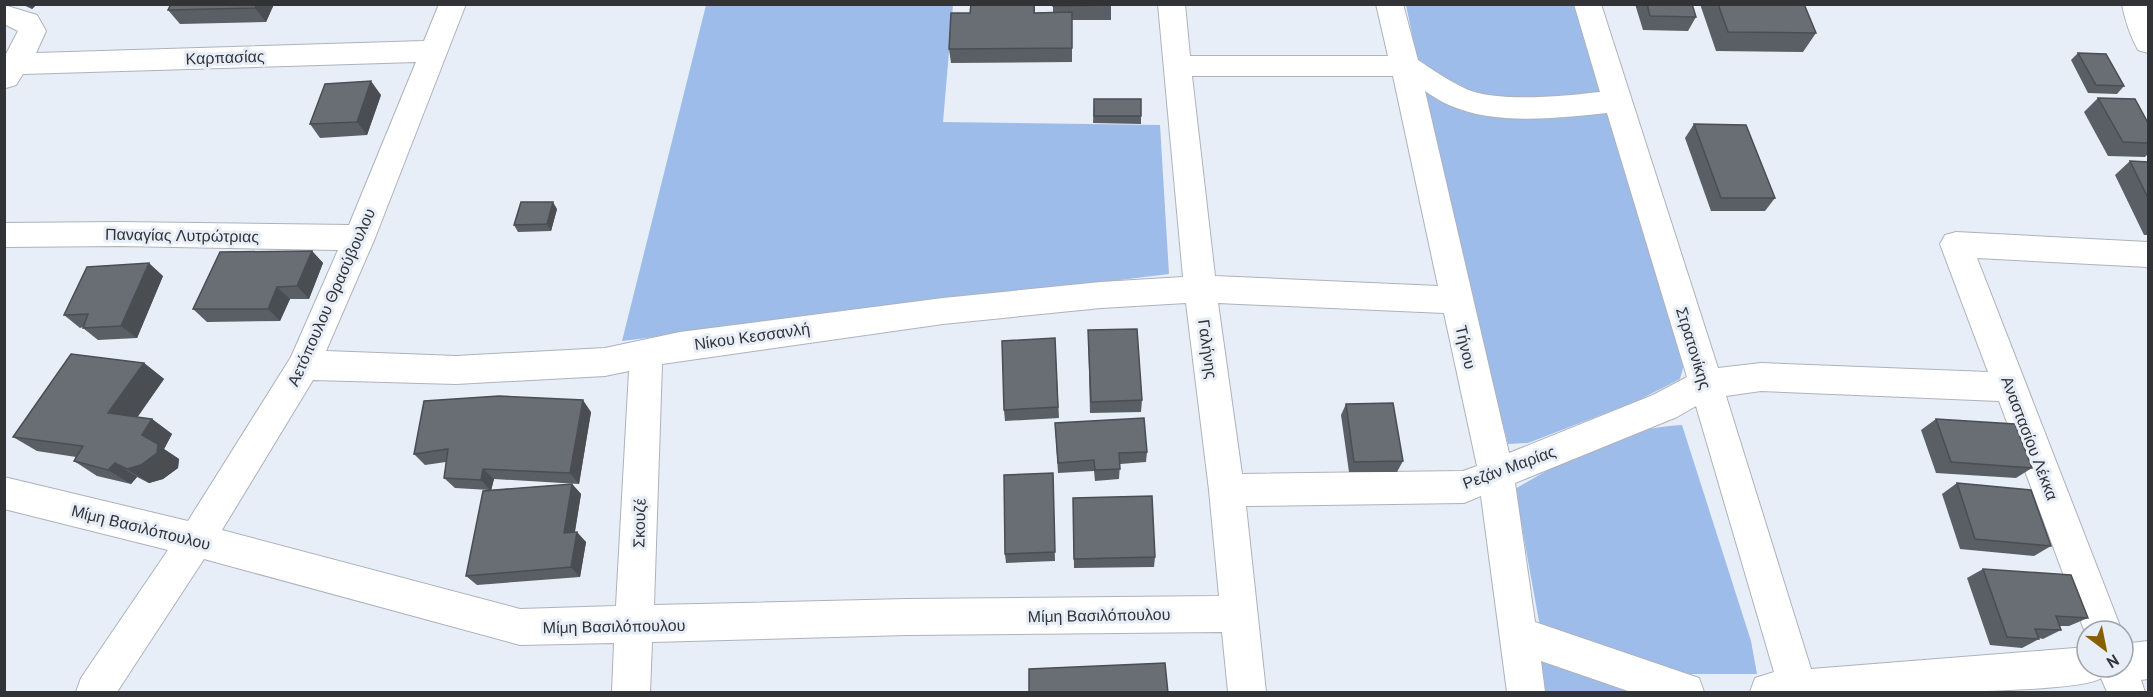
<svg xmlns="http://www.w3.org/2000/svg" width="2153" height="697" font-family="'PT Sans',sans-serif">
	<rect width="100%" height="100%" fill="#e8eef7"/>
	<!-- green -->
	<g fill="#9ebcea">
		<polygon points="706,5 953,5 943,122 1160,125 1169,274 622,341"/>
		<polygon points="1406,5 1576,5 1685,361 1680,379 1637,401 1528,443 1508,444 1445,192"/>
		<path d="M1682,425L1751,641L1757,674H1671L1540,627L1515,489C1566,459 1622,427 1682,425Z"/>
		<polygon points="1535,656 1633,692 1543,692"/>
	</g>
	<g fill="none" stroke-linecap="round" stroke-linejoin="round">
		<!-- street casing -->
		<g stroke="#adb2bb" stroke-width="2">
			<g id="street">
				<path d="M439,4H466L375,238L326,351L456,356L605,348L680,332L943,298L1101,282L1183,277L1158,4H1185L1190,56H1388L1376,4H1403L1418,60C1433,70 1449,81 1466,89C1499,103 1564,96 1600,92L1574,4H1601L1718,368L1761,363L1988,372L1940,244L1945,235L1956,232L2148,242V267L1977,258L2122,631H2087V638L1999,401L1761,391L1726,396L1811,669L2087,647V667H2123V644L2148,641V679L2141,680L2145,692H2107L2101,678C2077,697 1800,692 1750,692L1755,678L1774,672L1696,406L1677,417L1515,483L1535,622L1699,678L1704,692H1631L1541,661L1545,692H1507L1481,496L1464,503L1246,506L1266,692H1228L1222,632L907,635L652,642L650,692H612L614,643L520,645L204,559L117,692H76L81,678L168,550L4,509V477L188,521L291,357L338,250L119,246L4,247V223L119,222L349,225L416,62L23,74L16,85L6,88L4,58L18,31L4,24V5L37,15L46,31L36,53L424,41ZM1192,76H1393L1438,286L1215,276ZM1425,91C1433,96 1441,102 1449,105C1496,126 1557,118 1607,113L1687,377L1653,395L1509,453ZM1186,303L1209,490L1219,596L907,599L654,605L662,364L943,324L1101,308ZM1218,303L1444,313L1477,466L1463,471L1242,474ZM629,371L616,606L520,609L222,530L313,380L456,384L605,376Z"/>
				<path d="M2122,4H2148V53L2138,50C2130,35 2125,21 2122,4Z"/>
			</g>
		</g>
		<!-- street -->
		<use href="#street" fill="#fff" fill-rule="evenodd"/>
	</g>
	<!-- wall -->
	<g fill="#5a5f65">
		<polygon points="21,4 37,4 32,9"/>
		<polygon points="274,4 266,22 180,24 168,10"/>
		<polygon points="971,4 1035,4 1035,13 1053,12 1053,4 1111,4 1111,20 1072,20 1072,62 951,63 949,49 970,13"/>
		<polygon points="1635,4 1692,4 1696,17 1688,31 1643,30"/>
		<polygon points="1700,4 1804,4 1816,33 1803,52 1716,51"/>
		<polygon points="2078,53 2124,86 2117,94 2088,93 2071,60"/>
		<polygon points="381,95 367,135 320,138 310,124"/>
		<polygon points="2098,98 2148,123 2148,154 2145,157 2108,156 2084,112"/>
		<polygon points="1094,99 1141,116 1141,124 1093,123"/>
		<polygon points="1694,124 1775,198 1765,211 1711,211 1685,138"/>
		<polygon points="2130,161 2148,162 2148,235 2144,235 2115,175"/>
		<polygon points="557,209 551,231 518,232 514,225"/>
		<polygon points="312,251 323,263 309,299 290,299 280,321 207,322 193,309"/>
		<polygon points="163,276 137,338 98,340 83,328 83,327 80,328 64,315"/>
		<polygon points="1088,330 1142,400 1141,412 1090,413"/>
		<polygon points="1055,338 1059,418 1005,421 1004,410"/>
		<polygon points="144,363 164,379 137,417 152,419 172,434 164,449 179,459 178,468 163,479 149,483 137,477 131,484 97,476 74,461 76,457 37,451 13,437"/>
		<polygon points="1346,404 1403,461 1397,472 1349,472 1341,415"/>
		<polygon points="591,412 579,484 494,479 491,490 572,484 581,494 575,532 586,542 580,577 477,585 466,576 489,490 455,488 444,478 446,462 425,465 414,454"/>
		<polygon points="1936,419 2032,468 2016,478 1936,473 1921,430"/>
		<polygon points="1055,423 1147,452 1146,462 1120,464 1119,479 1095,481 1094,471 1058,473"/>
		<polygon points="1053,473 1055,561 1006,563 1005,554"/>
		<polygon points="1957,483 2051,546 2034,556 1960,549 1942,494"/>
		<polygon points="1073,498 1155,557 1154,567 1074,568"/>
		<polygon points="1983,569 2088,618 2069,626 2059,626 2061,630 2043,639 2039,638 2039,639 2022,648 1990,645 1967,578"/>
	</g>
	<!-- shaded-wall -->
	<g fill="#4a4d52">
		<polygon points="28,4 37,4 32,9"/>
		<polygon points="257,4 274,4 266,22 255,8"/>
		<polygon points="371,81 381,95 367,135 357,122"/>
		<polygon points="553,202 557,209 551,231 547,224"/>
		<polygon points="312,251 323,263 309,299 297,286"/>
		<polygon points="149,263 163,276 137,338 121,326"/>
		<polygon points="277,287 290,299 280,321 268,309"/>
		<polygon points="144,363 164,379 130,428 108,413"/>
		<polygon points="583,400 591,412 579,484 570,473"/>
		<polygon points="152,419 172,434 164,449 179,459 178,468 163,479 149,483 127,469 142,435"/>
		<polygon points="115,463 137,477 131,484 108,470"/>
		<polygon points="483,469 494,479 491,491 481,480"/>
		<polygon points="572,484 581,494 573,542 564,533"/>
		<polygon points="577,532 586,542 580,577 571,567"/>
	</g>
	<!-- building -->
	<g fill="#696e75" stroke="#4a4d52" stroke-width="1.5">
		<polygon points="171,4 257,4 255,8 168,10"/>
		<polygon points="971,4 1034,4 1034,13 1072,12 1072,48 949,49 951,13 970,13"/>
		<polygon points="1053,4 1111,4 1111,5 1053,6"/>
		<polygon points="1647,4 1692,4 1696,17 1650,16"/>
		<polygon points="1718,4 1804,4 1816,33 1728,32"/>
		<polygon points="2078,53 2106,54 2124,86 2096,85"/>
		<polygon points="371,81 357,122 310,124 325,84"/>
		<polygon points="2098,98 2135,99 2148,123 2148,143 2123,142"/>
		<rect x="1094" y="99" width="47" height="17"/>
		<polygon points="1694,124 1746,125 1775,198 1721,198"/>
		<polygon points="2130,161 2148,162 2148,198"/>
		<polygon points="521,202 553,202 547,224 514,225"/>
		<polygon points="312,251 297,286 277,287 268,309 193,309 220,252"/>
		<polygon points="149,263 121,326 83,328 88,314 64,315 87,267"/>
		<polygon points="1137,329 1142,400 1091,402 1088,330"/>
		<polygon points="1055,338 1058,407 1004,410 1002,341"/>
		<polygon points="71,354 144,363 108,413 152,419 142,435 158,444 157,453 141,465 127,469 115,463 108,470 74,461 83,446 13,437"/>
		<polygon points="499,396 583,400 570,473 483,469 481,480 444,478 448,449 414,454 424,401"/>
		<polygon points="1393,403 1403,461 1354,462 1346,404"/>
		<polygon points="1144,418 1147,452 1119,453 1120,469 1095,470 1094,460 1058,463 1055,423"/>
		<polygon points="1936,419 2015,424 2032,468 1951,462"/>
		<polygon points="1053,473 1055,552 1005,554 1004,475"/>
		<polygon points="1957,483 2031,490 2051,546 1975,539"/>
		<polygon points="572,484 564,533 577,532 571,567 466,576 483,491"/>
		<polygon points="1152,496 1155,557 1074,559 1073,498"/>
		<polygon points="1983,569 2071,575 2088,618 2056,616 2061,630 2035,629 2039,639 2007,637"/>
		<polygon points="1165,663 1168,693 1029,693 1029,669"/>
	</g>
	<g text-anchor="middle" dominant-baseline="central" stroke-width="6" stroke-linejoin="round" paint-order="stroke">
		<!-- street labels -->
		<g font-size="16" fill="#313337" stroke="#e8eef7">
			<text transform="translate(225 57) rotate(-2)">Καρπασίας</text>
			<text transform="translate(182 235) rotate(1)">Παναγίας Λυτρώτριας</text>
			<text transform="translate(331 297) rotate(-66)">Αετόπουλου Θρασύβουλου</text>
			<text transform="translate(752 336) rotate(-8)">Νίκου Κεσσανλή</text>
			<text transform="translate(1466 347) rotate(77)">Τήνου</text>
			<text transform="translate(1694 348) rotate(73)">Στρατονίκης</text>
			<text transform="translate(1208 349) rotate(82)">Γαλήνης</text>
			<text transform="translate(2030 438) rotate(69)">Αναστασίου Λέκκα</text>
			<text transform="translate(1509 467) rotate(-20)">Ρεζάν Μαρίας</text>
			<text transform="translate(639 523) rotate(-88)">Σκουζέ</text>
			<text transform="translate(141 527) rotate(14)">Μίμη Βασιλόπουλου</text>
			<text transform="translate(1099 615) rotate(-1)">Μίμη Βασιλόπουλου</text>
			<text transform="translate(614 626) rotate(-1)">Μίμη Βασιλόπουλου</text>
		</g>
	</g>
	<!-- border -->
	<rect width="2153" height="697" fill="none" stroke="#313337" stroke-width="12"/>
	<!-- north arrow -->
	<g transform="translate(2105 649) rotate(148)"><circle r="28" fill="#e8eef7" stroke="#9fa3aa" stroke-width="1.5"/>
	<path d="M0-4.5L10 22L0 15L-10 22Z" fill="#885f00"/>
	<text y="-9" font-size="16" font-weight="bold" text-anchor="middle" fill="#313337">N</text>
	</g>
</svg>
